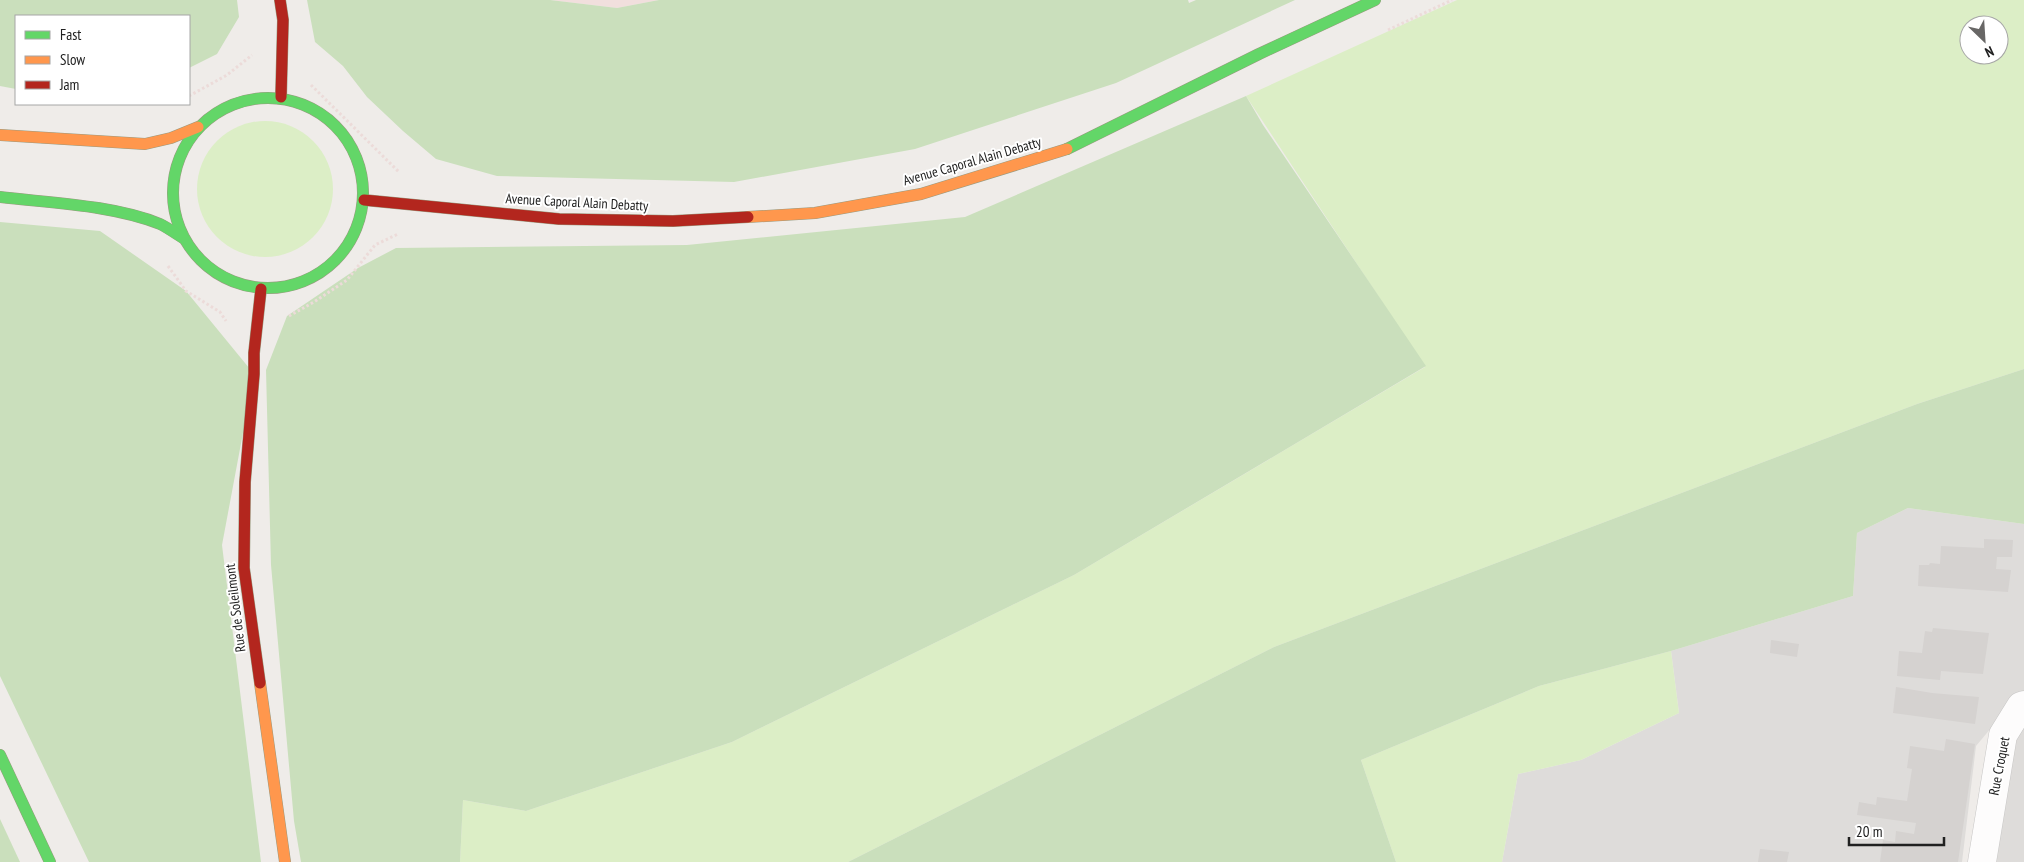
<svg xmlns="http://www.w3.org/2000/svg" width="2024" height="862" font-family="'PT Sans Narrow',sans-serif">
	<rect width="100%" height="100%" fill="#efece9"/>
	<!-- residential -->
	<g fill="#dedcda">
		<polygon points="1908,508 2024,524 2024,700 2012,703 1976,746 1962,862 1502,862 1518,774 1581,760 1679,713 1671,651 1853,596 1857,533"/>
		<polygon points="2024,728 2024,862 1985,862 2000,750"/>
	</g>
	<!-- commercial -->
	<polygon fill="#f1dfdd" points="550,0 659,0 617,8"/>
	<!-- grass -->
	<g fill="#dceec6" fill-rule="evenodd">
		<path d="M1457,0H2024V369L1917,404L1274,647L848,862H460L463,800L526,811L732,742L1074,575L1425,367L1246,96ZM1969,25H1999V55H1969Z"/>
		<circle cx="265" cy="189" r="68"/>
		<polygon points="1671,651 1679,713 1581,760 1518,774 1502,862 1396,862 1361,760 1539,686"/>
	</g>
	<!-- forest -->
	<g fill="#cadfbc">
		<polygon points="0,0 237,0 239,17 217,54 189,68 189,16 16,16 16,89 0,86"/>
		<polygon points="307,0 550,0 617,8 659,0 1188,0 1189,3 1196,0 1295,0 1116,83 915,149 734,182 497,176 436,159 403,131 367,97 343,66 315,42"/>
		<polygon points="1246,96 1263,125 1426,366 1074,575 732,742 526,811 463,800 460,862 301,862 294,821 271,565 266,370 287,316 358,268 396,248 687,245 965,217"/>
		<polygon points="0,222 100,231 186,291 254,374 222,545 261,862 89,862 0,676"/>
		<polygon points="2024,369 2024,524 1908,508 1857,533 1853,596 1671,651 1539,686 1361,760 1396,862 848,862 1274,647 1917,404"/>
		<polygon points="0,819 20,862 0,862"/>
	</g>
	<!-- building -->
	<g fill="#d5d2d0">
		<polygon points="1984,539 2013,540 2012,557 1997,557 1996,569 2011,570 2008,592 1918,586 1919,565 1929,565 1930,563 1940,564 1941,546 1984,548"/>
		<polygon points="1933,628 1989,633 1983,674 1941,671 1940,680 1897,676 1899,651 1922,653 1925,631 1932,632"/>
		<polygon points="1771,640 1799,644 1797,657 1770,653"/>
		<polygon points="1896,687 1932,693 1979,697 1975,724 1893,713"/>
		<polygon points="1946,739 1975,744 1958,862 1880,862 1883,840 1895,842 1896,831 1914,834 1916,823 1857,815 1859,802 1876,805 1877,797 1907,801 1912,769 1907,768 1910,746 1944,751"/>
		<polygon points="1760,849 1789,852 1787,862 1758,862"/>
	</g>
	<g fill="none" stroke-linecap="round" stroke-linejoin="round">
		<!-- street casing -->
		<g stroke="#c7c6c5" stroke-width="29">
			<polyline id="street" points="1982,862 2003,735 2021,706 2024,705"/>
		</g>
		<!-- fast casing -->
		<g stroke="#999a7f" stroke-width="12">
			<g id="fast">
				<circle cx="268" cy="193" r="95"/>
				<polyline points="1067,149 1259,54 1375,0"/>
				<path d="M0,197C50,203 113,205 160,224C168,228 175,233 183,238"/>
				<polyline points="0,755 50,862"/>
			</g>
		</g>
		<!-- slow casing -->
		<g stroke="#999a7f" stroke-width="12">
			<g id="slow">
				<polyline points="0,135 145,144 171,138 198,127"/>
				<polyline points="748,217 815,213 921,194 1067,149"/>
				<polyline points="260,683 285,862"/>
			</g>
		</g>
		<!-- jam casing -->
		<g stroke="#999a7f" stroke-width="12">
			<g id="jam">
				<polyline points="280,0 283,20 281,97"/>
				<polyline points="364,200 559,219 673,221 748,217"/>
				<polyline points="260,683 244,568 245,482 254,374 254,353 261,289"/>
			</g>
		</g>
		<!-- path -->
		<g stroke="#ecdbd9" stroke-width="3" stroke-dasharray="2.5 2.5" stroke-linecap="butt">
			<polyline points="1388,30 1452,0"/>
			<polyline points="311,85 399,172"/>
			<polyline points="189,96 227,75 252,55"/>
			<polyline points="168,266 186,291 220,312 226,321"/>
			<polyline points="289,316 314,302 347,280 375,245 398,234"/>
		</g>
		<!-- street -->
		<use href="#street" stroke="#fdfcfc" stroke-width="28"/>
		<!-- fast -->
		<use href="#fast" stroke="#63d668" stroke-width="11"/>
		<!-- slow -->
		<use href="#slow" stroke="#ff974d" stroke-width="11"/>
		<!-- jam -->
		<use href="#jam" stroke="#b3261e" stroke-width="11"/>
	</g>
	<g text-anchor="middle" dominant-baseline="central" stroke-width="4" stroke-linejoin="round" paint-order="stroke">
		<!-- street labels -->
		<g font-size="14" fill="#202020" stroke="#fff">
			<text transform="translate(972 161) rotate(-16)">Avenue Caporal Alain Debatty</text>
			<text transform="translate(577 202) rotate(3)">Avenue Caporal Alain Debatty</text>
			<text transform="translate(235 608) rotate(-97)">Rue de Soleilmont</text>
			<text transform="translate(1999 766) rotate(-79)">Rue Croquet</text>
		</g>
	</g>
	<!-- legend -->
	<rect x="15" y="15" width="175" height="90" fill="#ffffff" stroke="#a6a6a6"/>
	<rect x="25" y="31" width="25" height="8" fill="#63d668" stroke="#a6a6a6"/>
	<text x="60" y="40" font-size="15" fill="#202020">Fast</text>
	<rect x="25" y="56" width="25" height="8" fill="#ff974d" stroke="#a6a6a6"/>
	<text x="60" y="65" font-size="15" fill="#202020">Slow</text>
	<rect x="25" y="81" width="25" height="8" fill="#b3261e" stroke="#a6a6a6"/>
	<text x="60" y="90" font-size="15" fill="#202020">Jam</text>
	<!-- north arrow -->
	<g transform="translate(1984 40) rotate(155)"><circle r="24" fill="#ffffff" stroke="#a6a6a6"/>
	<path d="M0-4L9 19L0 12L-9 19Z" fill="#686766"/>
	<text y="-8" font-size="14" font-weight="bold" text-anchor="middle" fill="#202020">N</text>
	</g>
	<!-- scale -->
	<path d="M1849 837v8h95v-8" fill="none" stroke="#202020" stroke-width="2.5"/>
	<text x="1856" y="837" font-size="15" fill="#202020" stroke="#ffffff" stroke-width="4" paint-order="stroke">20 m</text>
</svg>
